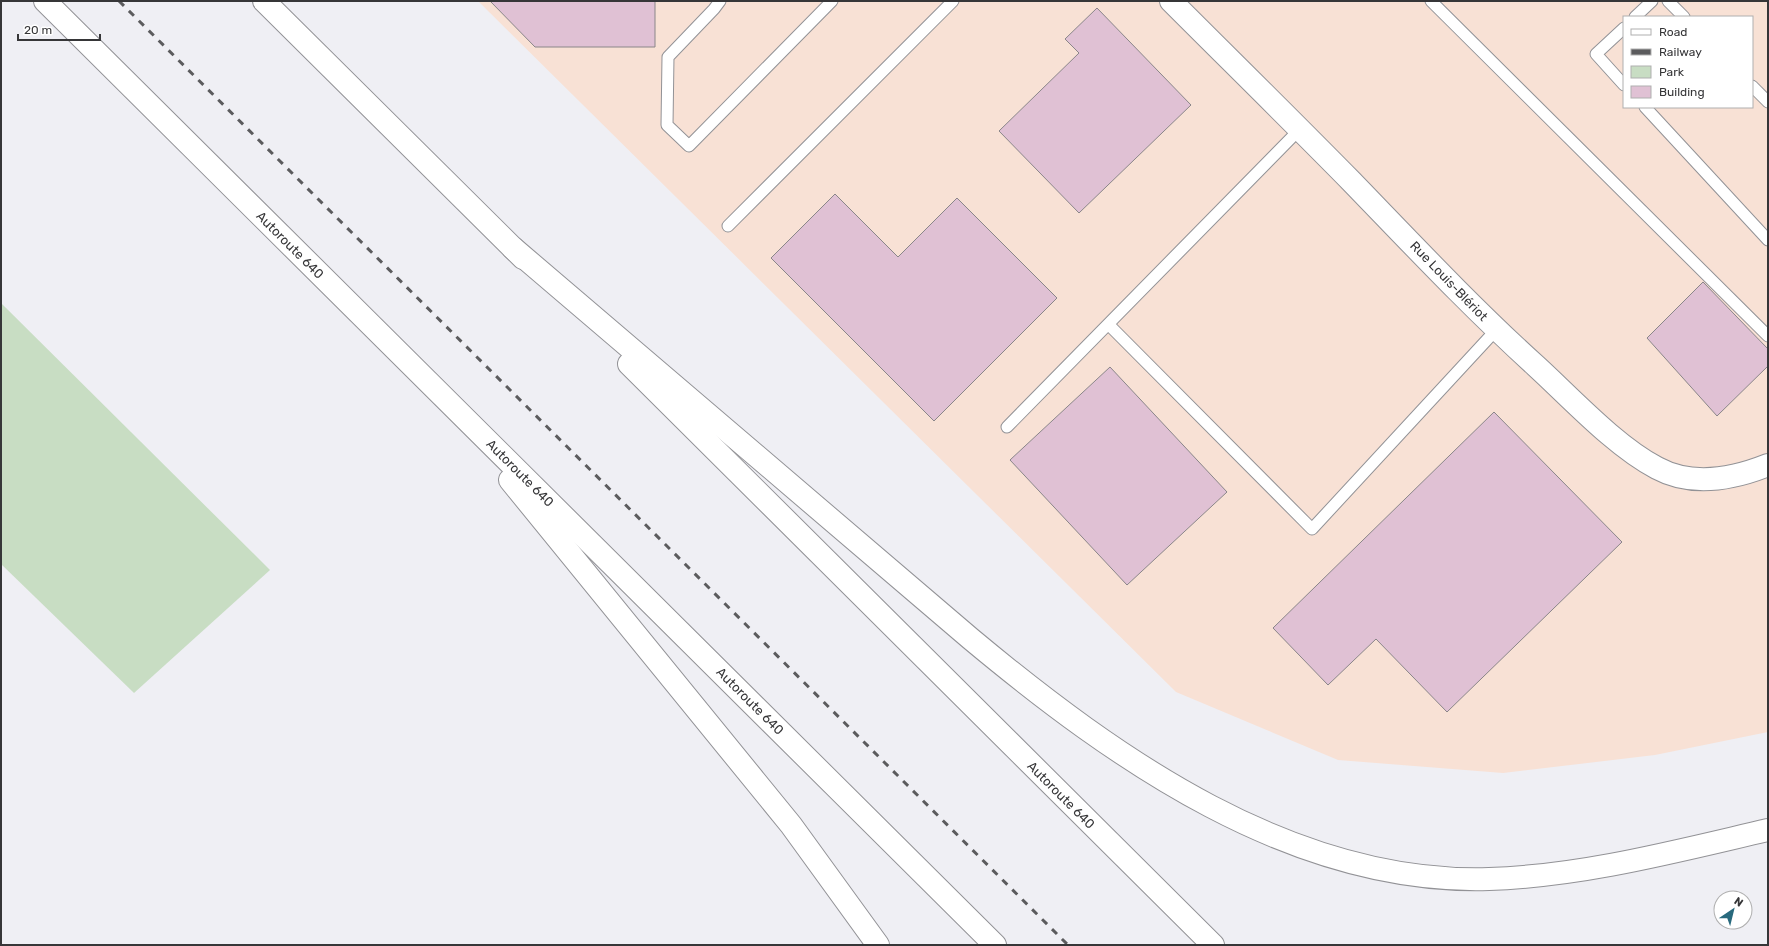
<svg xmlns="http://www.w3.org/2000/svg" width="1769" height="946" font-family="Rubik,sans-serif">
	<rect width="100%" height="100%" fill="#efeff4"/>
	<!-- industrial -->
	<path fill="#f8e1d5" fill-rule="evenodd" d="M478,1H1768V732L1655,755L1503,773L1338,760L1176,692ZM1624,17H1752V107H1624Z"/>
	<!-- green -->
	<polygon fill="#c8ddc3" points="1,303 270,570 134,693 1,564"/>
	<!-- building -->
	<g fill="#e0c1d4" stroke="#8a8689">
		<polygon points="490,1 655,1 655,47 535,47"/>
		<polygon points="1097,8 1191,105 1079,213 999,131 1079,53 1065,39"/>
		<polygon points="835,194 898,257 957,198 1057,298 934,421 771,258"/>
		<polygon points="1703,282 1768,349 1768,366 1717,416 1647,338"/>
		<polygon points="1110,367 1227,492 1127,585 1010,460"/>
		<polygon points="1494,412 1622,542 1447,712 1376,639 1328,685 1273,628"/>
	</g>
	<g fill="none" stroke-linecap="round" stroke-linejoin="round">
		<!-- service casing -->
		<g stroke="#929296" stroke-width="13">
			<g id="service">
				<polyline points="720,1 714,9 668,57 667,125 689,146 832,1"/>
				<polyline points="1431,1 1768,336"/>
				<polyline points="1668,1 1684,17"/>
				<polyline points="1635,17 1652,1"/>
				<polyline points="1624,28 1596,54 1624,85"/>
				<polyline points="1752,86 1768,102"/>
				<polyline points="1645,107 1768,240"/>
				<polyline points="728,226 953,1"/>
				<polyline points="1109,325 1312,529 1496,330"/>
				<polyline points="1007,427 1300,129"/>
			</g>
		</g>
		<!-- minor casing -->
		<g stroke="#929296" stroke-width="24">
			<path id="minor" d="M1171,1C1231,61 1291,120 1351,181C1411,243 1471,307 1536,366C1571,398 1615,446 1657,468C1692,487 1733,479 1768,465"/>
		</g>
		<!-- motorway casing -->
		<g stroke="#929296" stroke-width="24">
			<g id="motorway">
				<polyline points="45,1 995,945"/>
				<polyline points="264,1 523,258"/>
				<path d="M513,248L971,639C1115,759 1293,885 1489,879C1583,876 1677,851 1768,830"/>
				<polyline points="629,364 1213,945"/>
				<polyline points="510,480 791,825 878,945"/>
			</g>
		</g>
		<!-- service -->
		<use href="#service" stroke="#fff" stroke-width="11"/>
		<!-- minor -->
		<use href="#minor" stroke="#fff" stroke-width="22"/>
		<!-- motorway -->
		<use href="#motorway" stroke="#fff" stroke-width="22"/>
		<!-- rail -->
		<polyline stroke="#5b5b5d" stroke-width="3" stroke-dasharray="7 7" stroke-linecap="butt" points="119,1 1068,945"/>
	</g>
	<g text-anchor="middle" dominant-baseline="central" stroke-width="4" stroke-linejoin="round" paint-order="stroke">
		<!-- street labels -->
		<g font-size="13" fill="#363638" stroke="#fff">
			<text transform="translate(290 245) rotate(45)">Autoroute 640</text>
			<text transform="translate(1449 281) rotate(46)">Rue Louis-Blériot</text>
			<text transform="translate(520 473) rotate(45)">Autoroute 640</text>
			<text transform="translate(750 701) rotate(45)">Autoroute 640</text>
			<text transform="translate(1061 795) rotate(45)">Autoroute 640</text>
		</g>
	</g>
	<!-- border -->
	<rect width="1769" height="946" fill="none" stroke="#363638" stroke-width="4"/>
	<!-- legend -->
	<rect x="1623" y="16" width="130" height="92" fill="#ffffff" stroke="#afafaf"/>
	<rect x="1631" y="29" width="20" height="6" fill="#ffffff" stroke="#afafaf"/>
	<text x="1659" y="36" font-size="12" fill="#363638">Road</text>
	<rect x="1631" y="49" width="20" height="6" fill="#5b5b5d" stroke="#afafaf"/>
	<text x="1659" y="56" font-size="12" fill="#363638">Railway</text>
	<rect x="1631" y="66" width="20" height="12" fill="#c8ddc3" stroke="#afafaf"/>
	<text x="1659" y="76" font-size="12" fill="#363638">Park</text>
	<rect x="1631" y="86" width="20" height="12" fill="#e0c1d4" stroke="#afafaf"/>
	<text x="1659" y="96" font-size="12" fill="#363638">Building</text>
	<!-- north arrow -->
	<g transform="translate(1733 910) rotate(35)"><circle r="19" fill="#ffffff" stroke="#afafaf"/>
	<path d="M0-3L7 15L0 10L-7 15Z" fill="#28697d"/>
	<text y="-6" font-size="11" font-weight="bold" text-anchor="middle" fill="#363638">N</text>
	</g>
	<!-- scale -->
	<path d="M18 34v6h82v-6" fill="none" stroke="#363638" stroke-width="2"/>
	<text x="24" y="34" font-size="12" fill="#363638" stroke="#ffffff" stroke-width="3" paint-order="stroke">20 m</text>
</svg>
